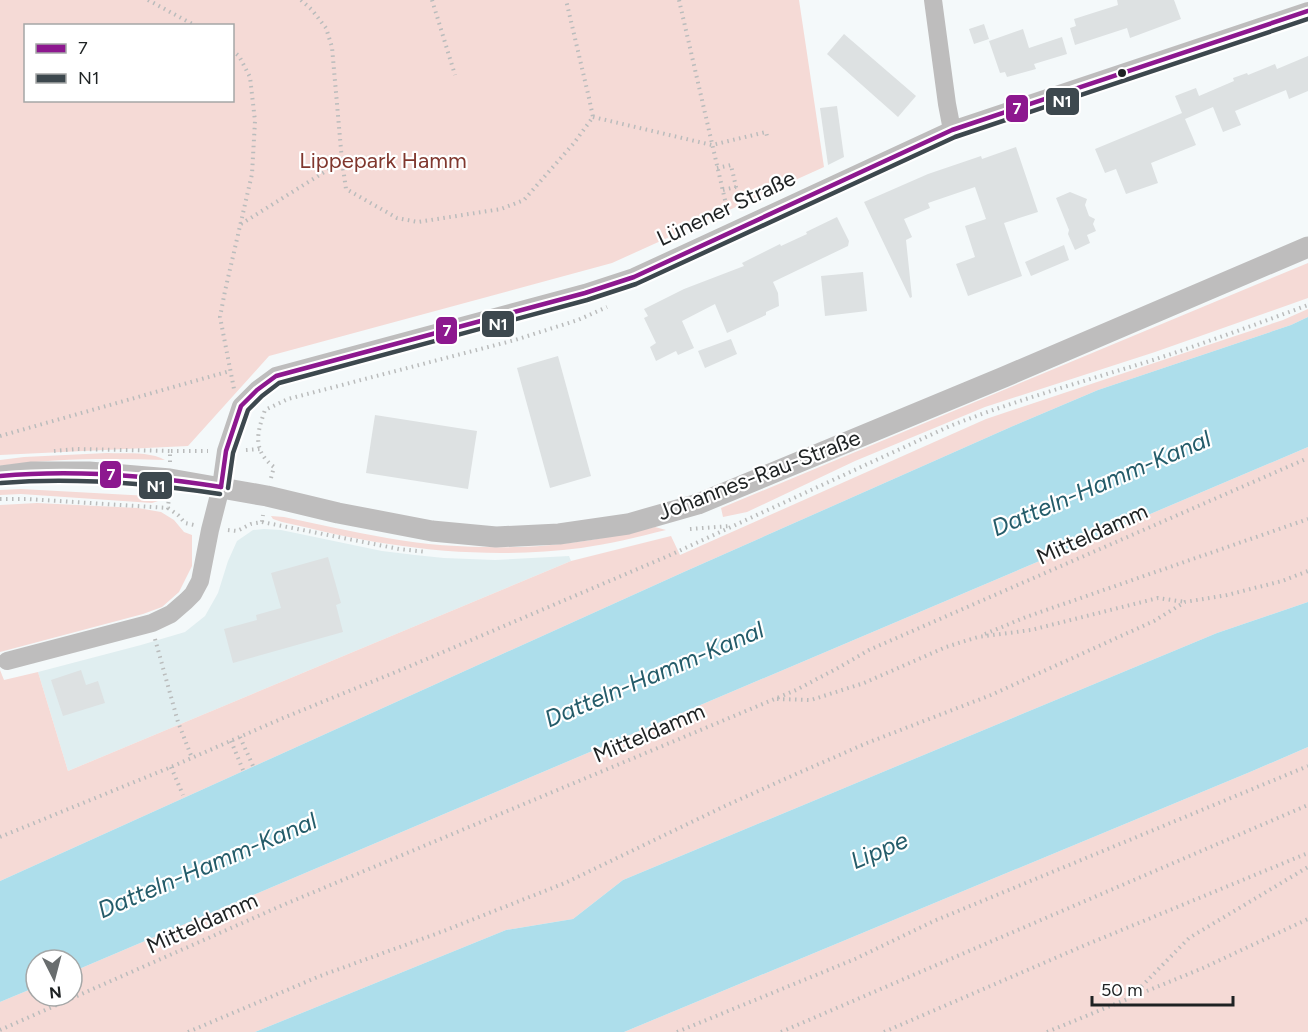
<svg xmlns="http://www.w3.org/2000/svg" width="1308" height="1032" font-family="Figtree,sans-serif">
	<rect width="100%" height="100%" fill="#f4f9fa"/>
	<!-- built -->
	<polygon fill="#e0eef0" points="264,529 281,530 382,551 415,555 444,558 495,560 569,556 571,561 68,771 38,672 141,645 185,632 205,616 218,593 228,561 237,541 253,530"/>
	<!-- green -->
	<g fill="#f5dad6" fill-rule="evenodd">
		<path d="M0,0H799L824,167L612,263L269,356L188,446L0,455ZM26,26H232V100H26Z"/>
		<polygon points="1308,263 1308,298 1155,352 985,407 855,461 747,512 723,517 721,508"/>
		<polygon points="1308,309 1308,317 1291,325 1098,390 1013,426 686,571 0,881 0,670 4,680 38,672 68,771 571,561 671,536 680,555 986,419 1283,320"/>
		<polygon points="1308,447 1308,602 1217,633 623,880 573,919 506,930 255,1032 0,1032 0,1002 36,987 36,996 72,996 72,972"/>
		<path d="M107,453C125,454 149,451 165,460C110,458 55,458 0,466V460L24,457Z"/>
		<polygon points="21,489 149,496 161,499 158,501 152,503 21,494 0,495 0,490"/>
		<polygon points="37,503 138,508 161,512 174,520 184,532 192,535 192,566 179,592 162,607 143,614 0,652 0,505"/>
		<path d="M271,516L284,517C318,524 353,532 387,538C430,546 476,548 520,547C565,546 611,537 655,527L666,530C638,537 609,544 581,548C518,556 452,554 389,544C353,539 318,530 282,522L273,519Z"/>
		<polygon points="1308,747 1308,1032 624,1032 1250,772"/>
	</g>
	<!-- water -->
	<g fill="#addeeb">
		<polygon points="1308,317 1308,447 72,972 72,960 36,960 36,987 0,1002 0,881 686,571 1013,426 1098,390 1291,325"/>
		<polygon points="1308,602 1308,747 1250,772 624,1032 255,1032 506,930 573,919 623,880 1217,633"/>
	</g>
	<!-- building -->
	<g fill="#dde1e2">
		<polygon points="1117,0 1174,0 1181,19 1130,38 1127,28 1075,45 1070,28 1076,26 1074,19 1118,5"/>
		<polygon points="984,24 989,39 974,44 969,29"/>
		<polygon points="1023,29 1029,48 1062,37 1067,54 1034,64 1036,69 1007,77 1005,72 1000,73 989,41"/>
		<polygon points="844,34 916,96 898,117 827,54"/>
		<polygon points="1308,56 1308,91 1289,99 1286,90 1235,111 1241,125 1223,132 1213,107 1185,119 1196,145 1151,163 1158,183 1126,194 1116,169 1105,173 1095,149 1182,113 1175,96 1196,88 1199,96 1234,81 1233,78 1247,73 1248,75 1275,64 1277,69"/>
		<polygon points="837,106 844,157 828,165 820,108"/>
		<polygon points="1016,147 1038,212 1004,223 1022,276 968,296 956,264 975,257 965,226 986,219 975,187 928,203 930,208 904,219 912,237 906,240 912,297 910,298 864,202 928,174 981,156 982,159"/>
		<polygon points="1070,192 1087,199 1085,205 1089,216 1095,219 1093,224 1096,231 1087,235 1090,243 1075,250 1068,234 1069,230 1056,198"/>
		<polygon points="837,217 849,241 848,246 773,282 778,293 779,306 766,312 766,315 727,333 715,304 682,321 694,348 678,355 676,351 656,361 650,347 656,343 644,318 648,316 644,309 684,289 744,266 742,263 780,244 781,246 807,234 806,232"/>
		<polygon points="1064,245 1069,260 1031,276 1025,262"/>
		<polygon points="863,272 867,311 825,316 821,276"/>
		<polygon points="731,339 737,354 705,368 698,351"/>
		<polygon points="558,356 591,476 550,488 517,368"/>
		<polygon points="375,415 477,431 468,489 366,473"/>
		<polygon points="328,557 341,603 336,605 343,632 233,663 224,629 257,620 256,615 281,608 271,573"/>
		<polygon points="81,670 86,685 98,681 105,703 63,716 51,680"/>
	</g>
	<g fill="none" stroke-linecap="round" stroke-linejoin="round">
		<!-- path -->
		<g stroke="#babcbc" stroke-width="4" stroke-dasharray="1.5 4.5" stroke-linecap="butt">
			<polyline points="148,0 196,26"/>
			<polyline points="301,0 312,10 326,28 332,47 342,161 346,189 397,218 418,222 501,209 524,200 574,143 593,117 589,98 566,0"/>
			<polyline points="432,0 455,75"/>
			<polyline points="679,0 728,213"/>
			<polyline points="232,50 239,56 250,77 255,121 252,174 225,291 220,317 234,389"/>
			<polyline points="593,117 712,145 766,132 767,136"/>
			<polyline points="717,168 731,165 741,209"/>
			<polyline points="723,190 736,187"/>
			<polyline points="241,224 342,161"/>
			<polyline points="0,436 230,371"/>
			<polyline points="246,450 260,449"/>
			<polyline points="54,451 77,449 170,451"/>
			<polyline points="170,462 170,451 208,451"/>
			<path d="M271,478L274,467C252,450 257,433 265,410L288,399L515,340L578,320L607,307"/>
			<polyline points="169,496 168,508 178,515 185,523 194,525"/>
			<polyline points="0,499 27,499 168,508"/>
			<polyline points="262,522 399,549 427,552"/>
			<polyline points="690,529 730,526"/>
			<polyline points="228,530 237,531 251,524 262,522 263,515"/>
			<polyline points="985,634 1026,617 1308,519"/>
			<polyline points="155,639 178,722 192,758"/>
			<polyline points="777,699 811,700 864,683 946,647 978,637 1031,630 1158,598 1185,602"/>
			<polyline points="240,737 253,766"/>
			<polyline points="231,741 243,770"/>
			<polyline points="171,767 183,795"/>
			<path d="M0,837L171,767L283,718L408,667L668,556L950,426C1016,400 1085,381 1153,360C1205,343 1257,324 1308,305"/>
			<polyline points="1133,995 1189,938 1308,867"/>
			<polyline points="0,1030 283,905 796,690 836,669 869,650 1308,458"/>
			<polyline points="188,1032 320,976 441,932 565,883 725,806 796,774 867,743 991,695 1154,621 1185,602 1227,595 1282,581 1308,571"/>
			<polyline points="677,1032 855,959 934,921 1308,766"/>
			<polyline points="781,1032 1308,805"/>
			<polyline points="884,1032 1083,946 1308,853"/>
			<polyline points="1047,1032 1203,968 1308,919"/>
		</g>
		<!-- minor -->
		<g stroke="#bebdbd" stroke-width="18">
			<polyline points="933,0 947,104 952,130"/>
			<polyline points="7,661 152,623 171,614 186,601 193,594 200,581 210,530 221,487 226,451 241,406 257,390 276,376 585,293 634,277 952,130 1308,11"/>
		</g>
		<!-- tertiary -->
		<polyline stroke="#bebdbd" stroke-width="21" points="0,476 32,472 89,472 170,479 267,496 338,513 432,531 496,537 559,534 628,524 698,504 1004,377 1308,247"/>
		<!-- bus-1 casing -->
		<g stroke="#fff" stroke-width="9">
			<g id="bus-1">
				<path d="M0,476C75,469 147,475 221,487"/>
				<polyline points="221,487 226,451 241,406 257,390 276,376 585,293 634,277 952,130 1308,11"/>
			</g>
		</g>
		<!-- bus-2 casing -->
		<g stroke="#fff" stroke-width="9">
			<g id="bus-2">
				<path d="M1,483C75,477 147,483 220,494"/>
				<polyline points="228,488 233,453 248,410 262,396 279,383 587,300 636,284 955,137 1308,19"/>
			</g>
		</g>
		<!-- bus-1 -->
		<use href="#bus-1" stroke="#8d188f" stroke-width="4.5"/>
		<!-- bus-2 -->
		<use href="#bus-2" stroke="#3d484e" stroke-width="4.5"/>
	</g>
	<!-- markers -->
	<circle fill="#1e2223" stroke="#fff" stroke-width="2" cx="1122" cy="73" r="5"/>
	<g text-anchor="middle" dominant-baseline="central" stroke-width="4.5" stroke-linejoin="round" paint-order="stroke">
		<!-- park labels -->
		<g font-size="22" fill="#80372e" stroke="#fff">
			<text x="383" y="160">Lippepark Hamm</text>
		</g>
		<!-- street labels -->
		<g font-size="22" fill="#1e2223" stroke="#fff">
			<text transform="translate(726 208) rotate(-25)">Lünener Straße</text>
			<text transform="translate(759 475) rotate(-21)">Johannes-Rau-Straße</text>
			<text transform="translate(1092 534) rotate(-24)">Mitteldamm</text>
			<text transform="translate(649 733) rotate(-23)">Mitteldamm</text>
			<text transform="translate(202 923) rotate(-24)">Mitteldamm</text>
		</g>
		<!-- water labels -->
		<g font-size="24" font-style="italic" fill="#245c6a" stroke="#fff">
			<text transform="translate(1101 483) rotate(-23)">Datteln-Hamm-Kanal</text>
			<text transform="translate(654 674) rotate(-23)">Datteln-Hamm-Kanal</text>
			<text transform="translate(879 850) rotate(-23)">Lippe</text>
			<text transform="translate(207 865) rotate(-23)">Datteln-Hamm-Kanal</text>
		</g>
	</g>
	<g stroke="#fff" stroke-width="2">
		<rect x="1045" y="87" width="35" height="29" rx="6" fill="#3d484e"/>
		<rect x="1005" y="94" width="24" height="29" rx="6" fill="#8d188f"/>
		<rect x="481" y="310" width="34" height="28" rx="6" fill="#3d484e"/>
		<rect x="435" y="316" width="23" height="29" rx="6" fill="#8d188f"/>
		<rect x="99" y="460" width="23" height="29" rx="6" fill="#8d188f"/>
		<rect x="138" y="471" width="35" height="29" rx="6" fill="#3d484e"/>
	</g>
	<g font-size="16" text-anchor="middle" font-weight="bold" fill="#fff">
		<text x="1062" y="107">N1</text>
		<text x="1017" y="114">7</text>
		<text x="498" y="330">N1</text>
		<text x="447" y="336">7</text>
		<text x="111" y="480">7</text>
		<text x="156" y="492">N1</text>
	</g>
	<!-- legend -->
	<rect x="24" y="24" width="210" height="78" fill="#ffffff" stroke="#a5a7a7" stroke-width="1.5"/>
	<rect x="36" y="44" width="30" height="9" fill="#8d188f" stroke="#a5a7a7" stroke-width="1.5"/>
	<text x="78" y="54" font-size="18" fill="#1e2223">7</text>
	<rect x="36" y="74" width="30" height="9" fill="#3d484e" stroke="#a5a7a7" stroke-width="1.5"/>
	<text x="78" y="84" font-size="18" fill="#1e2223">N1</text>
	<!-- north arrow -->
	<g transform="translate(54 978) rotate(174)"><circle r="28" fill="#ffffff" stroke="#a5a7a7" stroke-width="1.5"/>
	<path d="M0-4.5L10 22L0 15L-10 22Z" fill="#696d6e"/>
	<text y="-9" font-size="16" font-weight="bold" text-anchor="middle" fill="#1e2223">N</text>
	</g>
	<!-- scale -->
	<path d="M1092 996v9h141v-9" fill="none" stroke="#1e2223" stroke-width="3"/>
	<text x="1101" y="996" font-size="18" fill="#1e2223" stroke="#ffffff" stroke-width="4.5" paint-order="stroke">50 m</text>
</svg>
